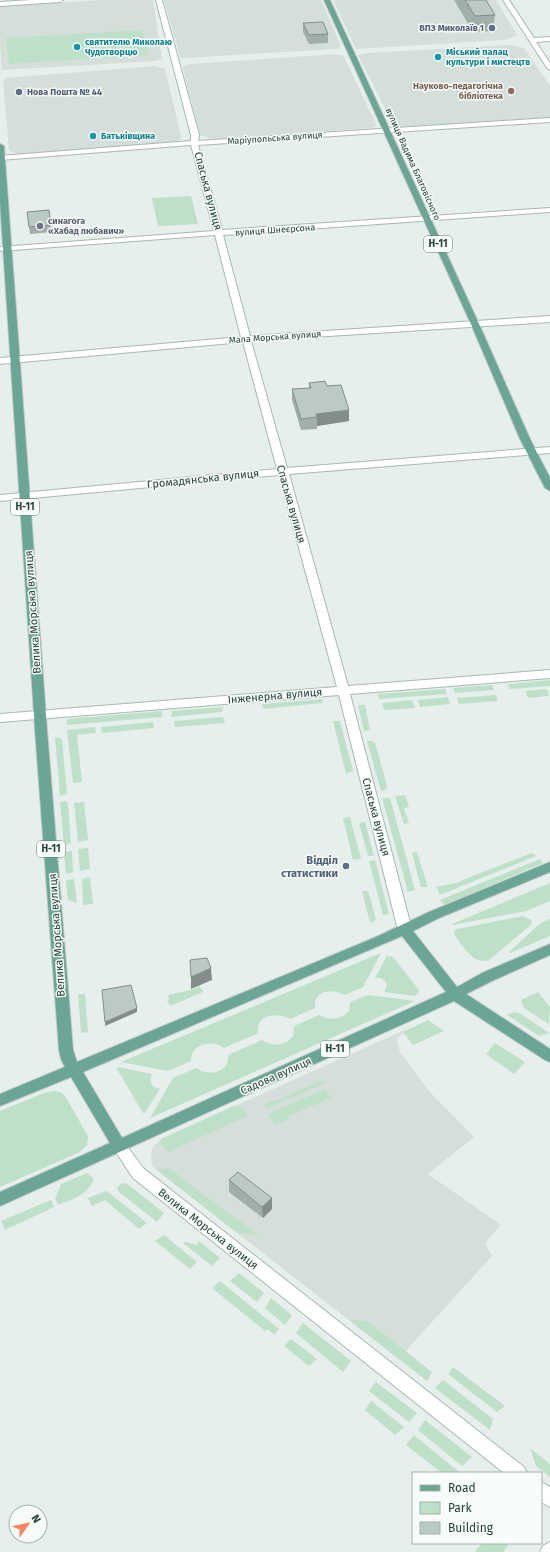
<svg xmlns="http://www.w3.org/2000/svg" width="550" height="1552" font-family="'Fira Sans',sans-serif">
	<rect width="100%" height="100%" fill="#e6efeb"/>
	<!-- built -->
	<g fill="#d4dfda">
		<polygon points="103,0 153,0 162,59 156,61 2,70 0,47 0,6"/>
		<polygon points="164,0 321,0 341,46 337,49 183,58 180,57"/>
		<polygon points="333,0 496,0 517,35 511,38 503,40 356,49"/>
		<polygon points="509,45 524,48 550,86 550,117 404,128 394,126 358,55 366,53"/>
		<polygon points="335,54 344,56 345,59 376,124 376,126 371,128 212,139 200,135 183,69 183,66 191,64"/>
		<polygon points="155,66 165,69 181,136 180,140 174,142 17,154 9,150 3,81 6,78"/>
		<polygon points="407,1029 399,1036 397,1041 400,1052 428,1090 474,1137 428,1174 501,1225 485,1243 492,1256 411,1345 400,1360 168,1179 152,1166 151,1156 153,1147 161,1139"/>
	</g>
	<!-- green -->
	<g fill="#bfe0c8">
		<polygon points="142,30 149,55 9,64 6,38"/>
		<polygon points="191,196 198,224 158,226 152,198"/>
		<polygon points="550,680 550,686 510,689 508,684"/>
		<polygon points="492,685 494,690 455,693 453,688"/>
		<polygon points="445,689 447,694 379,699 378,694"/>
		<polygon points="547,689 549,696 528,698 525,691"/>
		<polygon points="496,695 498,701 459,704 457,698"/>
		<polygon points="448,697 450,704 420,707 418,700"/>
		<polygon points="323,699 322,703 263,709 262,704"/>
		<polygon points="412,700 415,708 384,710 382,703"/>
		<polygon points="358,705 365,705 370,730 364,731"/>
		<polygon points="223,707 222,712 171,717 172,711"/>
		<polygon points="162,711 162,717 67,725 67,719"/>
		<polygon points="223,717 225,723 175,727 174,721"/>
		<polygon points="333,721 340,721 353,771 346,774"/>
		<polygon points="153,722 154,728 102,733 101,727"/>
		<polygon points="95,727 96,733 77,735 82,782 73,783 67,730"/>
		<polygon points="55,737 62,739 67,794 60,796"/>
		<polygon points="367,741 373,741 376,745 387,787 386,790 381,791"/>
		<polygon points="405,795 409,807 404,808 409,823 404,824 395,796"/>
		<polygon points="382,798 390,798 415,890 408,892"/>
		<polygon points="66,801 68,804 71,843 64,845 60,802"/>
		<polygon points="84,802 88,840 78,842 74,803"/>
		<polygon points="350,817 361,859 353,860 343,818"/>
		<polygon points="365,822 374,856 368,856 359,823"/>
		<polygon points="88,848 90,869 80,871 78,849"/>
		<polygon points="72,851 73,872 66,874 64,852"/>
		<polygon points="417,852 428,887 421,887 412,853"/>
		<polygon points="532,853 536,856 440,895 436,887 460,882 460,881"/>
		<polygon points="540,859 543,863 444,905 440,900"/>
		<polygon points="375,860 389,914 383,915 369,861"/>
		<polygon points="90,877 93,904 83,905 82,879"/>
		<polygon points="74,879 77,903 68,900 66,880"/>
		<polygon points="550,883 550,901 526,911 453,925 452,924"/>
		<polygon points="362,891 368,891 376,919 371,923 369,919"/>
		<path d="M523,916L531,920L532,924L489,960C474,966 463,946 455,936L454,932L457,929Z"/>
		<polygon points="550,919 550,936 510,953 509,952 542,922"/>
		<path d="M381,953L363,987L345,995C333,988 313,990 315,1008L290,1019C278,1012 255,1014 258,1033L224,1048C212,1039 190,1044 191,1061L168,1071L121,1062Z"/>
		<path d="M387,956L393,957L419,990L418,993L415,996L384,992L387,986C386,980 381,977 375,978Z"/>
		<polygon points="200,986 203,992 170,1006 167,1000 169,1000 168,995 191,990"/>
		<polygon points="538,992 550,1007 549,1024 524,1008 521,1000"/>
		<polygon points="78,994 85,994 88,1032 81,1033"/>
		<path d="M368,995L415,1001L150,1118L173,1078L196,1068C208,1077 230,1073 228,1055L262,1040C272,1047 285,1046 293,1036L294,1026L319,1015C329,1021 341,1020 349,1011L350,1002Z"/>
		<polygon points="514,1012 519,1013 549,1033 539,1036 507,1015"/>
		<polygon points="428,1020 444,1031 413,1045 403,1032"/>
		<polygon points="495,1043 525,1062 514,1074 486,1054"/>
		<path d="M118,1067L152,1074C148,1082 152,1087 160,1089L145,1113H143L117,1069Z"/>
		<polygon points="319,1081 327,1082 266,1109 264,1105 275,1100 276,1101"/>
		<polygon points="325,1089 331,1098 288,1116 290,1118 275,1125 268,1114"/>
		<polygon points="53,1091 60,1092 65,1096 88,1136 87,1145 80,1152 0,1187 0,1111 44,1093"/>
		<polygon points="234,1106 243,1108 248,1116 168,1152 161,1144 161,1139"/>
		<polygon points="169,1168 221,1208 259,1235 236,1232 157,1170"/>
		<path d="M87,1173L94,1179C87,1196 74,1198 58,1205L55,1198L56,1197L61,1184Z"/>
		<polygon points="126,1183 164,1213 157,1222 118,1191 117,1188 121,1184"/>
		<polygon points="106,1191 109,1193 147,1223 139,1229 105,1200 92,1206 88,1198"/>
		<polygon points="51,1200 54,1207 5,1230 1,1221"/>
		<polygon points="164,1235 197,1262 190,1269 155,1241"/>
		<polygon points="199,1241 220,1258 212,1266 183,1243 186,1242 196,1245"/>
		<polygon points="239,1273 264,1293 257,1302 230,1281"/>
		<polygon points="220,1281 279,1329 274,1335 268,1329 265,1331 212,1288"/>
		<polygon points="271,1298 292,1315 285,1325 265,1308"/>
		<polygon points="349,1320 367,1321 432,1372 427,1381"/>
		<polygon points="303,1323 351,1361 343,1372 296,1333"/>
		<polygon points="291,1339 317,1359 309,1366 284,1346"/>
		<polygon points="453,1367 505,1406 497,1412 448,1374"/>
		<polygon points="443,1380 493,1419 490,1430 435,1388"/>
		<polygon points="376,1382 417,1413 409,1422 369,1391"/>
		<polygon points="371,1401 404,1427 395,1435 365,1410"/>
		<polygon points="425,1420 472,1457 462,1466 418,1430"/>
		<polygon points="414,1435 459,1472 442,1473 406,1445"/>
		<polygon points="530,1448 550,1464 550,1477 536,1466"/>
		<polygon points="482,1543 510,1543 503,1552 475,1552"/>
	</g>
	<g fill="none" stroke-linecap="round" stroke-linejoin="round">
		<!-- minor casing -->
		<g stroke="#a8b8b2" stroke-width="2">
			<g id="minor">
				<polygon points="31,0 63,0 60,2 0,6 0,2"/>
				<polygon points="156,0 162,0 199,135 198,141 550,118 550,122 198,145 222,230 550,208 550,212 223,235 250,336 550,316 550,322 251,341 287,468 550,447 550,453 289,474 348,686 550,670 550,678 350,694 412,930 410,934 405,935 400,934 398,930 339,695 0,722 0,714 337,687 279,475 0,501 0,495 277,469 243,342 0,364 0,358 241,337 215,235 0,251 0,247 214,231 191,145 0,160 0,156 191,141 191,135"/>
				<polygon points="503,0 509,0 534,38 550,37 550,41 536,42 550,63 550,70 547,68"/>
				<polygon points="119,1140 124,1142 143,1168 524,1467 527,1473 504,1473 133,1178 112,1146 114,1142"/>
				<polygon points="541,1482 550,1487 550,1507 541,1502"/>
				<polygon points="550,1542 550,1552 540,1552 543,1546"/>
			</g>
		</g>
		<!-- major casing -->
		<g stroke="#c2cac8" stroke-width="2">
			<g id="major">
				<polygon points="324,0 330,0 479,324 530,439 550,478 550,491 545,488 520,439 471,324"/>
				<path d="M0,144L4,146L47,730L73,1050L77,1062L376,937L429,912L550,862V872L439,918L413,931L457,987L482,973L550,944V955L492,981L466,994L550,1049V1062L545,1060L454,1001L0,1206V1192L110,1143L71,1077L0,1106V1094L65,1067L61,1059L59,1050L35,730L0,202ZM402,936L446,992L122,1138L83,1072Z"/>
			</g>
		</g>
		<!-- minor -->
		<use href="#minor" fill="#fff" fill-rule="evenodd"/>
		<!-- major -->
		<use href="#major" fill="#6aa596" fill-rule="evenodd"/>
	</g>
	<!-- wall -->
	<g fill="#a1aea9">
		<polygon points="454,0 486,0 495,15 493,31 473,32"/>
		<polygon points="303,23 328,34 328,43 309,44 303,32"/>
		<polygon points="49,210 52,232 30,234 27,212"/>
		<polygon points="309,383 327,386 349,421 317,426 317,429 301,430 292,400 292,389 309,388"/>
		<polygon points="229,1180 272,1198 272,1209 263,1218 229,1192"/>
	</g>
	<!-- shaded-wall -->
	<g fill="#838d89">
		<polygon points="349,410 349,421 317,426 317,417 316,414"/>
		<polygon points="211,968 212,980 191,989 191,977"/>
		<polygon points="137,1008 137,1012 105,1026 105,1022"/>
		<polygon points="272,1198 272,1209 263,1218 262,1207"/>
	</g>
	<!-- building -->
	<g fill="#bbcac4" stroke="#838d89">
		<polygon points="465,0 486,0 495,15 475,16"/>
		<polygon points="323,22 328,34 309,35 303,23"/>
		<polygon points="49,210 51,225 29,227 27,212"/>
		<polygon points="325,381 327,386 341,385 349,410 316,414 317,417 301,419 292,389 311,388 309,383"/>
		<polygon points="207,958 211,968 191,977 190,960"/>
		<polygon points="131,985 137,1008 105,1022 102,990"/>
		<polygon points="238,1172 272,1198 262,1207 229,1180"/>
	</g>
	<!-- markers -->
	<g fill="#5c6f8a" stroke="#f7fbf9" stroke-width="1.5">
		<circle cx="492" cy="28" r="4"/>
		<circle cx="19" cy="92" r="4"/>
		<circle cx="346" cy="866" r="4"/>
	</g>
	<g fill="#0f9aa8" stroke="#f7fbf9" stroke-width="1.5">
		<circle cx="77" cy="47" r="4"/>
		<circle cx="438" cy="57" r="4"/>
		<circle cx="93" cy="136" r="4"/>
	</g>
	<circle fill="#8d6e63" stroke="#f7fbf9" stroke-width="1.5" cx="511" cy="91" r="4"/>
	<circle fill="#6b7280" stroke="#f7fbf9" stroke-width="1.5" cx="40" cy="226" r="4"/>
	<g text-anchor="middle" dominant-baseline="central" stroke-width="3" stroke-linejoin="round" paint-order="stroke">
		<!-- far-service labels -->
		<g font-size="9" font-weight="bold" fill="#4e5e75" stroke="#f7fbf9" text-anchor="end">
			<text x="484" y="28">ВПЗ Миколаїв 1</text>
			<text x="27" y="92" text-anchor="start">Нова Пошта № 44</text>
		</g>
		<!-- far-culture labels -->
		<g font-size="9" font-weight="bold" fill="#0d838f" stroke="#f7fbf9" text-anchor="start">
			<text x="85" y="42">святителю Миколаю<tspan x="85" dy="10">Чудотворцю</tspan></text>
			<text x="446" y="52">Міський палац<tspan x="446" dy="10">культури і мистецтв</tspan></text>
			<text x="101" y="136">Батьківщина</text>
		</g>
		<!-- far-education labels -->
		<g font-size="9" font-weight="bold" fill="#785e54" stroke="#f7fbf9" text-anchor="end">
			<text x="503" y="86">Науково-педагогічна<tspan x="503" dy="10">бібліотека</tspan></text>
		</g>
		<!-- far-street labels -->
		<g font-size="9" fill="#24423a" stroke="#f7fbf9">
			<text transform="translate(275 138) rotate(-4)">Маріупольська вулиця</text>
			<text transform="translate(413 164) rotate(66)">вулиця Вадима Благовісного</text>
			<text transform="translate(275 230) rotate(-4)">вулиця Шнеєрсона</text>
			<text transform="translate(275 337) rotate(-4)">Мала Морська вулиця</text>
		</g>
		<!-- far-worship labels -->
		<g font-size="9" font-weight="bold" fill="#5b616d" stroke="#f7fbf9" text-anchor="start">
			<text x="48" y="221">синагога<tspan x="48" dy="10">«Хабад любавич»</tspan></text>
		</g>
		<!-- shield labels -->
		<g fill="#f7fbf9" stroke="#637a73" stroke-width="1">
			<rect x="424" y="236" width="28" height="16" rx="3"/>
			<rect x="11" y="499" width="28" height="16" rx="3"/>
			<rect x="37" y="841" width="28" height="16" rx="3"/>
			<rect x="321" y="1041" width="28" height="16" rx="3"/>
		</g>
		<g font-size="10" font-weight="bold" fill="#24423a">
			<text x="438" y="244">Н-11</text>
			<text x="25" y="507">Н-11</text>
			<text x="51" y="849">Н-11</text>
			<text x="335" y="1049">Н-11</text>
		</g>
		<!-- street labels -->
		<g font-size="11" fill="#24423a" stroke="#f7fbf9">
			<text transform="translate(208 191) rotate(75)">Спаська вулиця</text>
			<text transform="translate(203 479) rotate(-6)">Громадянська вулиця</text>
			<text transform="translate(291 504) rotate(74)">Спаська вулиця</text>
			<text transform="translate(33 612) rotate(-94)">Велика Морська вулиця</text>
			<text transform="translate(275 696) rotate(-5)">Інженерна вулиця</text>
			<text transform="translate(376 817) rotate(75)">Спаська вулиця</text>
			<text transform="translate(57 935) rotate(-94)">Велика Морська вулиця</text>
			<text transform="translate(276 1076) rotate(-24)">Садова вулиця</text>
			<text transform="translate(208 1229) rotate(38)">Велика Морська вулиця</text>
		</g>
		<!-- service labels -->
		<g font-size="11" font-weight="bold" fill="#4e5e75" stroke="#f7fbf9" text-anchor="end">
			<text x="338" y="860">Відділ<tspan x="338" dy="13">статистики</tspan></text>
		</g>
	</g>
	<!-- legend -->
	<rect x="412" y="1472" width="130" height="72" fill="#f7fbf9" stroke="#a3b1ad"/>
	<rect x="420" y="1485" width="20" height="6" fill="#6aa596" stroke="#a3b1ad"/>
	<text x="448" y="1492" font-size="12" fill="#24423a">Road</text>
	<rect x="420" y="1502" width="20" height="12" fill="#bfe0c8" stroke="#a3b1ad"/>
	<text x="448" y="1512" font-size="12" fill="#24423a">Park</text>
	<rect x="420" y="1522" width="20" height="12" fill="#bbcac4" stroke="#a3b1ad"/>
	<text x="448" y="1532" font-size="12" fill="#24423a">Building</text>
	<!-- north arrow -->
	<g transform="translate(28 1524) rotate(57)"><circle r="19" fill="#f7fbf9" stroke="#a3b1ad"/>
	<path d="M0-3L7 15L0 10L-7 15Z" fill="#f4845f"/>
	<text y="-6" font-size="11" font-weight="bold" text-anchor="middle" fill="#24423a">N</text>
	</g>
</svg>
